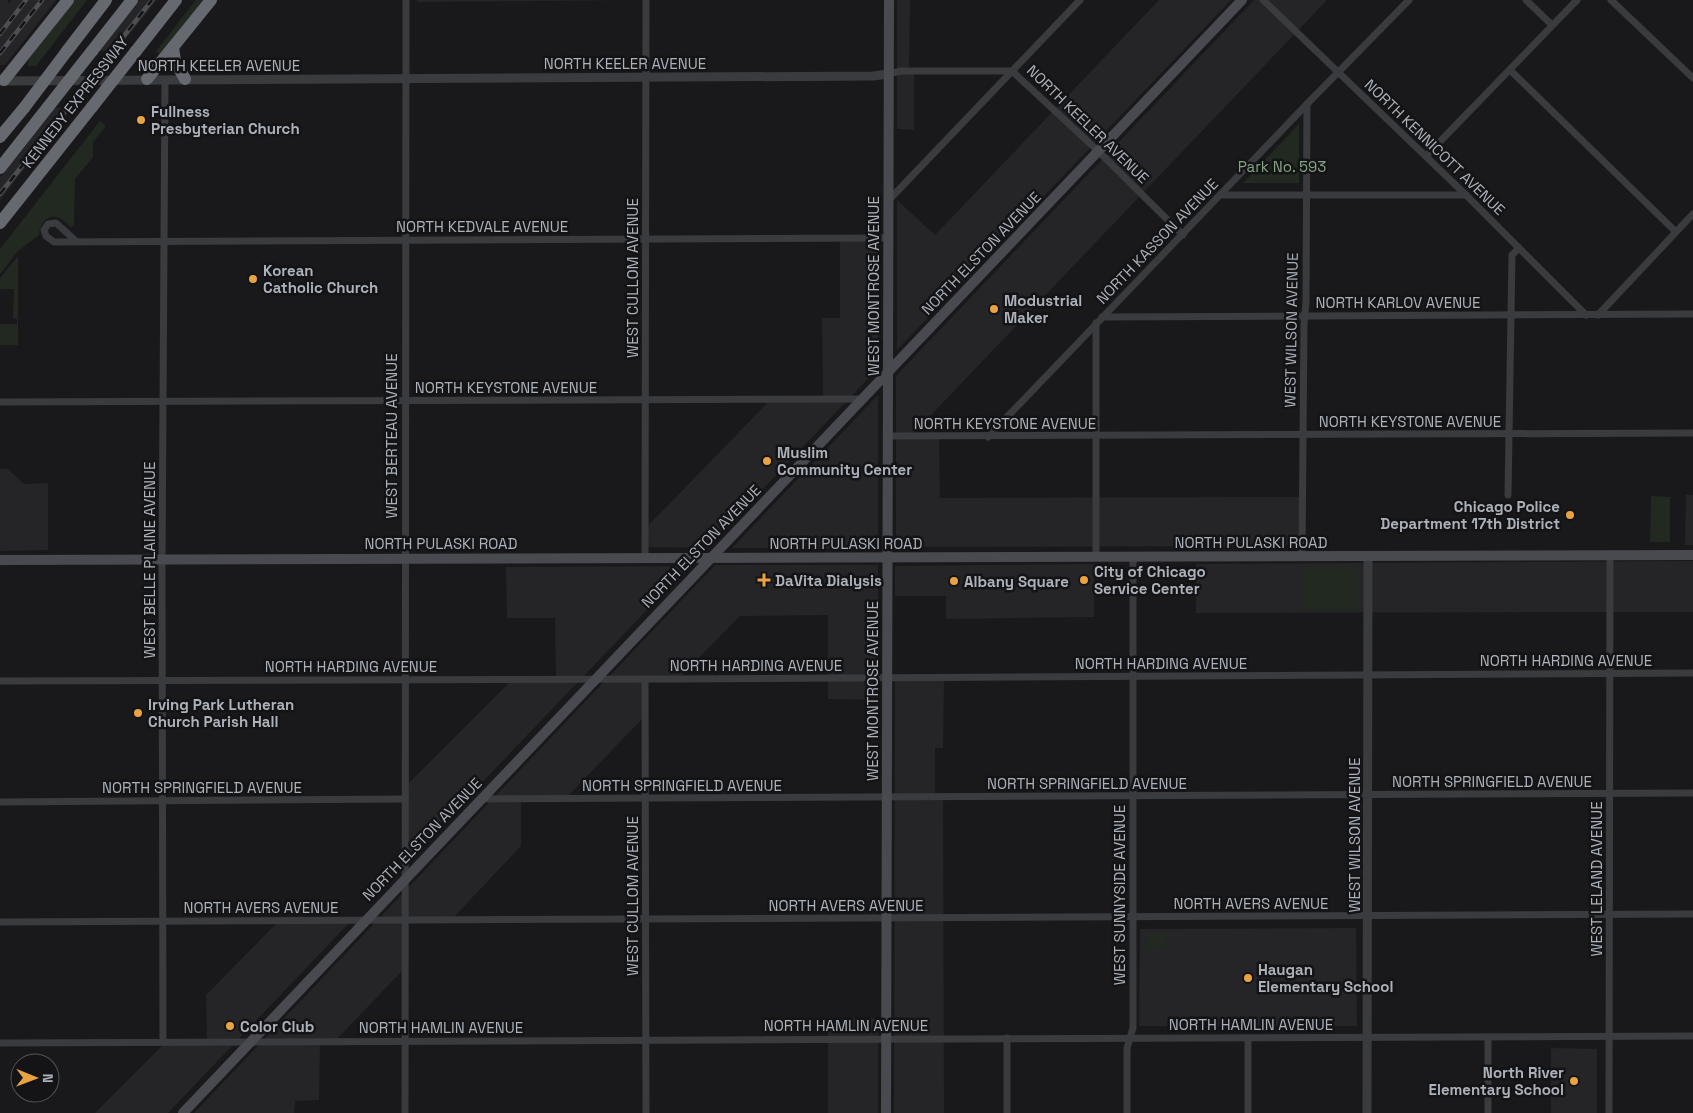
<svg xmlns="http://www.w3.org/2000/svg" width="1693" height="1113" font-family="'Space Grotesk',sans-serif">
	<rect width="100%" height="100%" fill="#19191b"/>
	<!-- built -->
	<g fill="#252528">
		<polygon points="0,0 8,0 8,4 12,0 56,0 5,65 0,65"/>
		<polygon points="139,0 157,0 116,51 99,51"/>
		<polygon points="417,0 634,0 417,2"/>
		<polygon points="897,0 910,0 909,72 914,72 914,130 897,129"/>
		<polygon points="1159,0 1231,0 897,350 897,200 935,235"/>
		<polygon points="1254,0 1327,0 912,435 939,435 940,498 1302,497 1301,546 896,547 896,376"/>
		<polygon points="55,108 72,108 0,200 0,177"/>
		<polygon points="840,237 878,237 878,368 707,548 647,547 646,528 770,400 823,400 822,318 840,318"/>
		<polygon points="878,395 878,549 732,548"/>
		<polygon points="0,469 8,469 24,484 48,483 48,550 0,551"/>
		<polygon points="1686,495 1693,495 1693,545 1685,545"/>
		<polygon points="1693,561 1693,612 1196,613 1196,564"/>
		<polygon points="1094,564 1094,617 946,619 946,596 895,596 895,566"/>
		<polygon points="715,565 878,565 879,700 828,699 828,615 740,616 679,678 645,678 644,717 566,798 521,798 521,846 452,919 404,919 403,970 335,1041 320,1041 319,1100 295,1101 294,1113 194,1113"/>
		<polygon points="689,566 406,862 406,786 512,680 556,680 555,618 507,618 506,567"/>
		<polygon points="895,679 944,679 943,748 935,748 935,799 943,799 944,1113 894,1113"/>
		<polygon points="350,922 168,1113 95,1113 164,1044 207,1043 206,995 277,923"/>
		<polygon points="1356,928 1357,1026 1139,1026 1140,929"/>
		<polygon points="878,1018 878,1113 828,1113 828,1019"/>
		<polygon points="1551,1048 1597,1049 1597,1113 1551,1113"/>
	</g>
	<!-- green -->
	<g fill="#212921">
		<polygon points="75,0 87,0 36,66 28,66 28,61 30,57"/>
		<polygon points="196,0 203,0 160,54 156,51"/>
		<path d="M100,121L106,126L93,142V157L75,179L74,225L71,227C67,224 63,219 57,217C47,214 39,225 39,235L18,251L0,274V249Z"/>
		<polygon points="1299,124 1299,183 1243,183"/>
		<polygon points="18,256 18,345 0,345 0,324 17,324 17,319 13,318 14,289 0,289 0,278"/>
		<polygon points="1651,496 1670,497 1670,542 1650,542"/>
		<polygon points="1304,568 1358,568 1358,610 1303,610"/>
		<polygon points="1148,933 1165,933 1166,950 1148,950"/>
	</g>
	<g fill="none" stroke-linecap="round" stroke-linejoin="round">
		<!-- minor -->
		<g stroke="#3a3b3f" stroke-width="7">
			<polyline points="1263,0 1466,195 1586,315"/>
			<polyline points="1526,0 1552,25"/>
			<polyline points="1611,0 1693,78"/>
			<polyline points="1510,70 1676,232"/>
			<polyline points="888,74 901,71 1012,71 1098,151 1183,235"/>
			<polyline points="1426,156 1577,0"/>
			<polyline points="1220,195 1466,195"/>
			<polyline points="888,201 1080,0"/>
			<polyline points="76,241 56,223 48,224 44,230 46,236 54,242 888,238"/>
			<polyline points="1598,315 1693,214"/>
			<polyline points="1102,317 1693,314"/>
			<polyline points="0,402 862,399"/>
			<polyline points="888,436 1693,433"/>
			<polyline points="988,437 1307,104 1409,0"/>
			<polyline points="1508,495 1512,255 1519,248"/>
			<polyline points="1302,556 1304,325 1306,302 1307,104"/>
			<polyline points="645,557 646,0"/>
			<polyline points="1096,557 1096,323"/>
			<polyline points="645,679 646,1113"/>
			<polyline points="0,681 680,679 1693,673"/>
			<polyline points="481,799 1693,793"/>
			<polyline points="0,802 405,799"/>
			<polyline points="0,922 1693,914"/>
			<polyline points="1488,1037 1488,1113"/>
			<polyline points="163,1042 162,570 165,79"/>
			<polyline points="0,1043 1693,1036"/>
			<polyline points="405,1113 406,0"/>
			<polyline points="1007,1113 1007,1038"/>
			<polyline points="1127,1113 1127,1048 1133,1028 1133,557"/>
			<polyline points="1248,1113 1248,1038"/>
			<polyline points="1609,1113 1610,556"/>
		</g>
		<!-- tertiary -->
		<g stroke="#3a3b3f" stroke-width="9">
			<polyline points="0,81 873,76 888,74"/>
			<polyline points="1367,1113 1368,556"/>
		</g>
		<!-- secondary -->
		<g stroke="#484a4f" stroke-width="10">
			<polyline points="0,560 1693,555"/>
			<polyline points="183,1113 1242,0"/>
			<polyline points="886,1113 889,0"/>
		</g>
		<!-- motorway -->
		<g stroke="#666a70" stroke-width="12">
			<polyline points="67,51 106,0"/>
			<polyline points="92,51 132,0"/>
			<polyline points="136,51 176,0"/>
			<polyline points="147,79 173,47"/>
			<polyline points="185,79 175,61 173,47 211,0"/>
			<polyline points="4,80 68,0"/>
			<polyline points="0,137 24,108"/>
			<polyline points="0,168 48,107"/>
			<polyline points="0,223 92,107"/>
		</g>
		<!-- rail casing -->
		<g stroke="#4d4f54" stroke-width="4.5">
			<g id="rail">
				<polyline points="0,34 26,0"/>
				<polyline points="0,53 42,0"/>
				<polyline points="0,194 152,0"/>
			</g>
		</g>
		<!-- rail -->
		<use href="#rail" stroke="#141416" stroke-width="2.5" stroke-dasharray="8" stroke-linecap="butt"/>
		<!-- motorway-bridge -->
		<g stroke="#666a70" stroke-width="12">
			<polyline points="48,107 92,51"/>
			<polyline points="92,107 136,51"/>
			<polyline points="24,108 67,51"/>
		</g>
	</g>
	<!-- markers -->
	<g fill="#e9a342" stroke="#141416" stroke-width="2">
		<circle cx="141" cy="120" r="5"/>
		<circle cx="253" cy="279" r="5"/>
		<circle cx="994" cy="309" r="5"/>
		<circle cx="767" cy="461" r="5"/>
		<circle cx="1570" cy="515" r="5"/>
		<path d="M761.5 572.5h5v5h5v5h-5v5h-5v-5h-5v-5h5z"/>
		<circle cx="1084" cy="580" r="5"/>
		<circle cx="954" cy="581" r="5"/>
		<circle cx="138" cy="713" r="5"/>
		<circle cx="1248" cy="978" r="5"/>
		<circle cx="230" cy="1026" r="5"/>
		<circle cx="1574" cy="1081" r="5"/>
	</g>
	<g text-anchor="middle" dominant-baseline="central" stroke-width="5" stroke-linejoin="round" paint-order="stroke">
		<!-- street labels -->
		<g font-size="15" fill="#acb1ba" stroke="#141416">
			<text x="625" y="63">NORTH KEELER AVENUE</text>
			<text x="219" y="65">NORTH KEELER AVENUE</text>
			<text transform="translate(75 102) rotate(-52)">KENNEDY EXPRESSWAY</text>
			<text transform="translate(1088 124) rotate(44)">NORTH KEELER AVENUE</text>
			<text transform="translate(1435 147) rotate(44)">NORTH KENNICOTT AVENUE</text>
			<text x="482" y="226">NORTH KEDVALE AVENUE</text>
			<text transform="translate(1157 241) rotate(-46)">NORTH KASSON AVENUE</text>
			<text transform="translate(981 253) rotate(-46)">NORTH ELSTON AVENUE</text>
			<text transform="translate(632 278) rotate(-90)">WEST CULLOM AVENUE</text>
			<text transform="translate(873 286) rotate(-90)">WEST MONTROSE AVENUE</text>
			<text x="1398" y="302">NORTH KARLOV AVENUE</text>
			<text transform="translate(1291 330) rotate(-89)">WEST WILSON AVENUE</text>
			<text x="506" y="387">NORTH KEYSTONE AVENUE</text>
			<text x="1410" y="421">NORTH KEYSTONE AVENUE</text>
			<text x="1005" y="423">NORTH KEYSTONE AVENUE</text>
			<text transform="translate(391 436) rotate(-90)">WEST BERTEAU AVENUE</text>
			<text x="1251" y="542">NORTH PULASKI ROAD</text>
			<text x="441" y="543">NORTH PULASKI ROAD</text>
			<text x="846" y="543">NORTH PULASKI ROAD</text>
			<text transform="translate(701 546) rotate(-46)">NORTH ELSTON AVENUE</text>
			<text transform="translate(149 560) rotate(-90)">WEST BELLE PLAINE AVENUE</text>
			<text x="1566" y="660">NORTH HARDING AVENUE</text>
			<text x="1161" y="663">NORTH HARDING AVENUE</text>
			<text x="756" y="665">NORTH HARDING AVENUE</text>
			<text x="351" y="666">NORTH HARDING AVENUE</text>
			<text transform="translate(872 691) rotate(-90)">WEST MONTROSE AVENUE</text>
			<text x="1492" y="781">NORTH SPRINGFIELD AVENUE</text>
			<text x="1087" y="783">NORTH SPRINGFIELD AVENUE</text>
			<text x="682" y="785">NORTH SPRINGFIELD AVENUE</text>
			<text x="202" y="787">NORTH SPRINGFIELD AVENUE</text>
			<text transform="translate(1354 835) rotate(-90)">WEST WILSON AVENUE</text>
			<text transform="translate(422 839) rotate(-46)">NORTH ELSTON AVENUE</text>
			<text transform="translate(1596 879) rotate(-90)">WEST LELAND AVENUE</text>
			<text transform="translate(1119 895) rotate(-90)">WEST SUNNYSIDE AVENUE</text>
			<text transform="translate(632 896) rotate(-90)">WEST CULLOM AVENUE</text>
			<text x="1251" y="903">NORTH AVERS AVENUE</text>
			<text x="846" y="905">NORTH AVERS AVENUE</text>
			<text x="261" y="907">NORTH AVERS AVENUE</text>
			<text x="1251" y="1024">NORTH HAMLIN AVENUE</text>
			<text x="846" y="1025">NORTH HAMLIN AVENUE</text>
			<text x="441" y="1027">NORTH HAMLIN AVENUE</text>
		</g>
		<!-- poi labels -->
		<g font-size="15" font-weight="bold" fill="#acb1ba" stroke="#141416" text-anchor="start">
			<text x="151" y="111">Fullness<tspan x="151" dy="17">Presbyterian Church</tspan></text>
			<text x="263" y="270">Korean<tspan x="263" dy="17">Catholic Church</tspan></text>
			<text x="1004" y="300">Modustrial<tspan x="1004" dy="17">Maker</tspan></text>
			<text x="777" y="452">Muslim<tspan x="777" dy="17">Community Center</tspan></text>
			<text x="1560" y="506" text-anchor="end">Chicago Police<tspan x="1560" dy="17">Department 17th District</tspan></text>
			<text x="1094" y="571">City of Chicago<tspan x="1094" dy="17">Service Center</tspan></text>
			<text x="775" y="580">DaVita Dialysis</text>
			<text x="964" y="581">Albany Square</text>
			<text x="148" y="704">Irving Park Lutheran<tspan x="148" dy="17">Church Parish Hall</tspan></text>
			<text x="1258" y="969">Haugan<tspan x="1258" dy="17">Elementary School</tspan></text>
			<text x="240" y="1026">Color Club</text>
			<text x="1564" y="1072" text-anchor="end">North River<tspan x="1564" dy="17">Elementary School</tspan></text>
		</g>
		<!-- park labels -->
		<g font-size="15" fill="#84a484" stroke="#141416">
			<text x="1282" y="166">Park No. 593</text>
		</g>
	</g>
	<!-- north arrow -->
	<g transform="translate(35 1078) rotate(91)"><circle r="24" fill="#141416" stroke="#515358"/>
	<path d="M0-4L9 19L0 12L-9 19Z" fill="#e9a342"/>
	<text y="-8" font-size="14" font-weight="bold" text-anchor="middle" fill="#acb1ba">N</text>
	</g>
</svg>
